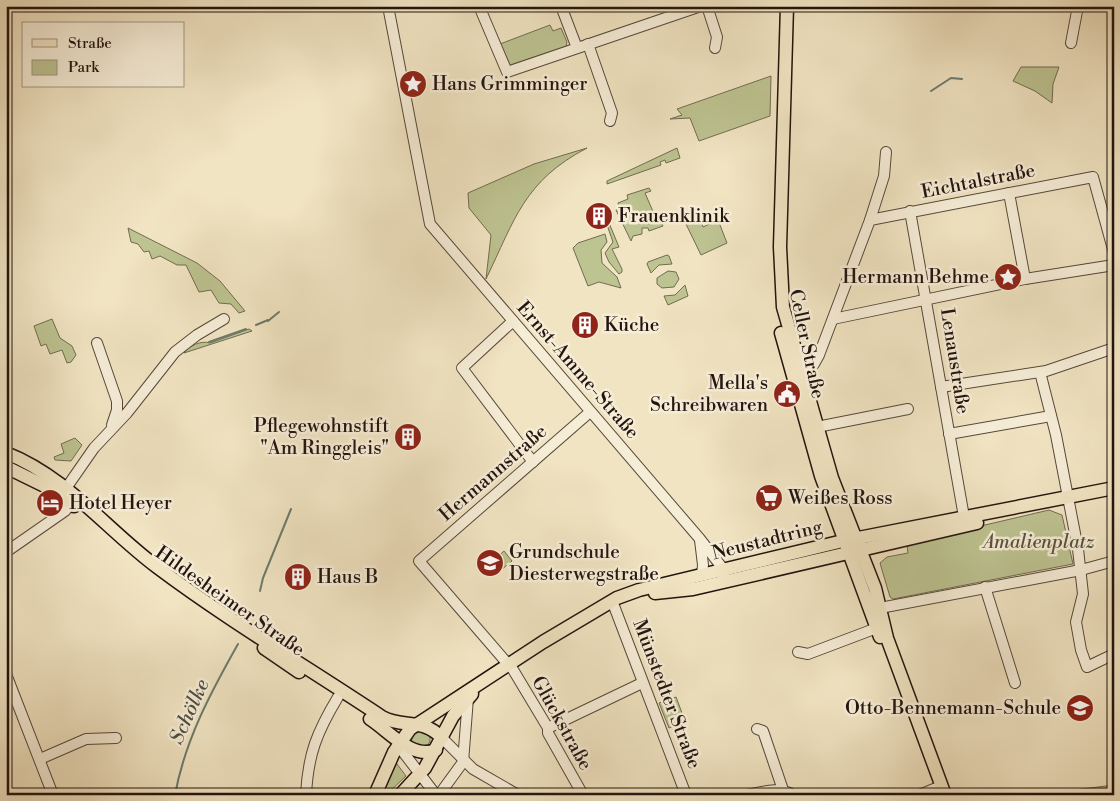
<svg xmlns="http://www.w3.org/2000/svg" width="1120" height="801" font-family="'Libre Bodoni',serif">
	<rect width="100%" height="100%" fill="#f1e4c2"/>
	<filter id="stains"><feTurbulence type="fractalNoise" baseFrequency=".004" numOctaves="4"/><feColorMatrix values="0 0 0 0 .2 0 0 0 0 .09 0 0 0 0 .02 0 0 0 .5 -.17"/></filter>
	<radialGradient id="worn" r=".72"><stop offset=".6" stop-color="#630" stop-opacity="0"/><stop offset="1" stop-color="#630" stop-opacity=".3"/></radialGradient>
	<!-- green -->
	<g fill="#bdc391" stroke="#706c50">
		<polygon points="550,25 553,31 561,28 567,42 566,47 511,67 509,65 500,44"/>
		<polygon points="1021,67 1059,67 1053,84 1052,103 1035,91 1013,81"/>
		<polygon points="771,76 770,116 699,141 690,118 670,119 682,115 677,109"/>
		<path d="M587,148C524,181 515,219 486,279L491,235L469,208L468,193L534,164Z"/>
		<polygon points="677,148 680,158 666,163 665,160 660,162 661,165 607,184 607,181"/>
		<polygon points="649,188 651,191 645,193 655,216 658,215 663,226 649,231 648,228 642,228 642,234 633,236 631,241 616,210 619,208 618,203 628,199 627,195"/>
		<polygon points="699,216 703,227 718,220 727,243 701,255 685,222"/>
		<polygon points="609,223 619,247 612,249 622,269 622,272 619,274 609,262 605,253 613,242 607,225"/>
		<polygon points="128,228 197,263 220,281 245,311 239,313 231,304 219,303 211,290 199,292 186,265 177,265 160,256 152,259 149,251 144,252 138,244 131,242"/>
		<polygon points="605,234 607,242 601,250 602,263 617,277 621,288 599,282 588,286 573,248 578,243"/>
		<polygon points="667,255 669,256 672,264 659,265 651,273 647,264 648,262"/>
		<polygon points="668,271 676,272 679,279 674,287 662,288 657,284 657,278"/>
		<polygon points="685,285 688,296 668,305 664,296 675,295"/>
		<polygon points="52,319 60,338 72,346 76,355 71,362 67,363 62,350 50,354 46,344 41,346 34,326"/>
		<path d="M249,329L252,331L184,353C189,346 201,340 210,343Z"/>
		<polygon points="75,438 82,445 71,461 55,460 54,457 64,453 61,444"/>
		<polygon points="1049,510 1062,515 1073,564 893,599 890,597 880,563 887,557 908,553 907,546 921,540"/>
		<polygon points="504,551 512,561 501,570 493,561"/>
		<polygon points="676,697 685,721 669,728 659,703"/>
		<polygon points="419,731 430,736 430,741 427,747 411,743 413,734"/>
		<polygon points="394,760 406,776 386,795 379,795"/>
		<polygon points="1114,785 1114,795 1032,795 1034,795"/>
	</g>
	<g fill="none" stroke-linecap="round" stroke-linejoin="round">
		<!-- stream -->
		<g stroke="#6b7b6f" stroke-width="2">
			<polyline points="931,91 951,78 962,79"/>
			<polyline points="268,321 279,312"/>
			<polyline points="256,325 268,320"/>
			<polyline points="209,342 246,329"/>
			<polyline points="260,591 263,578 291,509"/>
			<path d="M175,795C185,740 211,692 238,644"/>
		</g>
		<!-- minor casing -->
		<g stroke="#56483c" stroke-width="12">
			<g id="minor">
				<polyline points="388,6 430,224 700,539 724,570 724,575"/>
				<polyline points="479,6 507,72 701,6"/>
				<polyline points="561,6 577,48"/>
				<polyline points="707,6 717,37 715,48"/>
				<polyline points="1071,43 1078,6"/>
				<polyline points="588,44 612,113 610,121"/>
				<polyline points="1009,193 1025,279"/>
				<polyline points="910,211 964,517"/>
				<polyline points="870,220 884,176 886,152"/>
				<polyline points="833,319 1025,279 1114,265"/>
				<polyline points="513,321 462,368 533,462"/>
				<polyline points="97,343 117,401 117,410 112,425"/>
				<polyline points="801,371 814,364 819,355 870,220 1093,177 1114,253"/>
				<polyline points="1040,372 1056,435 1078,549 1083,594 1076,622 1081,650 1087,667 1114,654"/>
				<polyline points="941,387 1046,371 1114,348"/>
				<polyline points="817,427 908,409"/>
				<polyline points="949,434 1051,416"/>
				<polyline points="62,494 94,448 127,413 175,352 197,335 224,319"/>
				<polyline points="700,540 703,565 702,575"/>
				<polyline points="6,552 65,511 76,498"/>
				<polyline points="985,587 1015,683"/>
				<polyline points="614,606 686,795"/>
				<polyline points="880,608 1081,570 1114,561"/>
				<polyline points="798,652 808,654 882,626"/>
				<polyline points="507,663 419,561 590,412"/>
				<polyline points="512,668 548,728 548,733 583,795"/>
				<polyline points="6,674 53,795"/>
				<polyline points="548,728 642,683"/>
				<polyline points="757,729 763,731 783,790"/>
				<polyline points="442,738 473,769 518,795"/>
				<polyline points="400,740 400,748 436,795"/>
				<polyline points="40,759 86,739 116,738"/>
				<path d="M306,795C308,754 317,732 338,697"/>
				<polyline points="439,795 463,762 468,698"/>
				<path d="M747,795C762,792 780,786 793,795"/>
				<polyline points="919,795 936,788"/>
			</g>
		</g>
		<!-- major casing -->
		<g stroke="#23140f" stroke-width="15">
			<g id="major">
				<polyline points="787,6 780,247 783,307 832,478 875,588 887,638 945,795"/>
				<polyline points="781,333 821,476 880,637"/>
				<path d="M6,453C67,477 106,529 157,567C229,621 307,667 382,717C404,729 422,717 442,738"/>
				<polyline points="6,467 55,491 74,506"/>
				<polyline points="655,593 693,589 977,523"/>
				<polyline points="264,648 299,672"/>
				<path d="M370,719C389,731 412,760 436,750"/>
				<polyline points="375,795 394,752 410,729 543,642 617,598 639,590 843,541 1114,488"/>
				<polyline points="400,795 425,768 453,716 472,694"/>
			</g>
		</g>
		<!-- minor -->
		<use href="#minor" stroke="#f6edd7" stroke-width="10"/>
		<!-- major -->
		<use href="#major" stroke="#f1e4c2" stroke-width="12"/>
	</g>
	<!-- icons -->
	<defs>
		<g id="sight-disc" transform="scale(1.4375)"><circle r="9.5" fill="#8f2418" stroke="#f6edd7"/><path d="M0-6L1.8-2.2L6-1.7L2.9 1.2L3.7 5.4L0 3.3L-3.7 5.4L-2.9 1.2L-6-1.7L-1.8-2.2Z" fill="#fff"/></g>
		<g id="building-disc" transform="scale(1.4375)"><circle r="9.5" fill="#8f2418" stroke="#f6edd7"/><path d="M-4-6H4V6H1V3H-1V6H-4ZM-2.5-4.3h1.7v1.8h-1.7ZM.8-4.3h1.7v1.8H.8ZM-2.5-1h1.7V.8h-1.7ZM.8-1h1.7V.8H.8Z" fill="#fff"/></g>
		<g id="civic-disc" transform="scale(1.4375)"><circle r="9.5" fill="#8f2418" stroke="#f6edd7"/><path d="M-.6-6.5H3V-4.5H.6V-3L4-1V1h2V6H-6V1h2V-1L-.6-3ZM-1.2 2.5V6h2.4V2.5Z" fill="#fff"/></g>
		<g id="supermarket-disc" transform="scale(1.4375)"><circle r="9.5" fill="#8f2418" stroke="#f6edd7"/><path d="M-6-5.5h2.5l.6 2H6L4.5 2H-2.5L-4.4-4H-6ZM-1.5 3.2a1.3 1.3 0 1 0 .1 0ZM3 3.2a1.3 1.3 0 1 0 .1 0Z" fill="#fff"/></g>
		<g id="hotel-disc" transform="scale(1.4375)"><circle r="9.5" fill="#8f2418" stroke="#f6edd7"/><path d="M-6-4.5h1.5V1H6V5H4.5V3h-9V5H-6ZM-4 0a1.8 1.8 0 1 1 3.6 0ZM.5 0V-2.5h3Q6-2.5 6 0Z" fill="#fff"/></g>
		<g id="school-disc" transform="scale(1.4375)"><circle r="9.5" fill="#8f2418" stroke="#f6edd7"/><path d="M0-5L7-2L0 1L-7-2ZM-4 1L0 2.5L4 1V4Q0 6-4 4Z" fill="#fff"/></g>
	</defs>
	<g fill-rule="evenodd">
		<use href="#sight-disc" x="413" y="84"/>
		<use href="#building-disc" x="599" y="216"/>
		<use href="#sight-disc" x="1008" y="277"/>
		<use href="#building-disc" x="585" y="325"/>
		<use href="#civic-disc" x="787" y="394"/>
		<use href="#building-disc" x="408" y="437"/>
		<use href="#supermarket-disc" x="769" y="498"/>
		<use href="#hotel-disc" x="50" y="503"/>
		<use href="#school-disc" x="490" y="563"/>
		<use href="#building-disc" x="298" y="577"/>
		<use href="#school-disc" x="1080" y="708"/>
	</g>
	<g text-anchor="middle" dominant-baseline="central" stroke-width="5" stroke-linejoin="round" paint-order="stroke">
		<!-- poi labels -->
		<g font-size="19" fill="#23140f" stroke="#f6edd7" text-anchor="start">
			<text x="432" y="84">Hans Grimminger</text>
			<text x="618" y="216">Frauenklinik</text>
			<text x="989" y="277" text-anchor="end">Hermann Behme</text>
			<text x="604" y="325">Küche</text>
			<text x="768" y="383" text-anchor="end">Mella's<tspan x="768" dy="22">Schreibwaren</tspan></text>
			<text x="389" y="426" text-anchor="end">Pflegewohnstift<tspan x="389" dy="22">"Am Ringgleis"</tspan></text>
			<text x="788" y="498">Weißes Ross</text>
			<text x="69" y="503">Hotel Heyer</text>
			<text x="509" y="552">Grundschule<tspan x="509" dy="22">Diesterwegstraße</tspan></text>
			<text x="317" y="577">Haus B</text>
			<text x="1061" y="708" text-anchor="end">Otto-Bennemann-Schule</text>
		</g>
		<!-- street labels -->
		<g font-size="19" fill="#23140f" stroke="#f6edd7">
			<text transform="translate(978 181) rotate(-11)">Eichtalstraße</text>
			<text transform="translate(807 344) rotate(78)">Celler Straße</text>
			<text transform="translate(955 361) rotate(81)">Lenaustraße</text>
			<text transform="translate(578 370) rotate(49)">Ernst-Amme-Straße</text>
			<text transform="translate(493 473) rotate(-41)">Hermannstraße</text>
			<text transform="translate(767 540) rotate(-14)">Neustadtring</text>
			<text transform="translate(230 601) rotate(35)">Hildesheimer Straße</text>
			<text transform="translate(667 694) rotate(69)">Münstedter Straße</text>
			<text transform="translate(562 723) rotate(61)">Glückstraße</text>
		</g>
		<!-- park labels -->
		<g font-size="19" font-style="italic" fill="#59513c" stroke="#f6edd7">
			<text x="1039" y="542">Amalienplatz</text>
		</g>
		<!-- water labels -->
		<g font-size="20" font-style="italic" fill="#4d5047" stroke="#f6edd7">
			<text transform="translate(190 712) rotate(-66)">Schölke</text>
		</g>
	</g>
	<!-- margin -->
	<rect width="1120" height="801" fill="none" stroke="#f1e4c2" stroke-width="25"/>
	<rect x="8" y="8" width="1105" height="786" fill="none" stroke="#23140f" stroke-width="2.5"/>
	<rect x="12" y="12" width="1095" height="776" fill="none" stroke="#23140f"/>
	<!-- legend -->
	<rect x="22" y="22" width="162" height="65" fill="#f6edd7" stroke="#a29687"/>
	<rect x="32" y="39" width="25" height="8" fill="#f1e4c2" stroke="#a29687"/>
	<text x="68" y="48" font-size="15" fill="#23140f">Straße</text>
	<rect x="32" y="60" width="25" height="15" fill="#bdc391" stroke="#a29687"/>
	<text x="68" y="72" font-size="15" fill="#23140f">Park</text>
	<rect width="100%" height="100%" filter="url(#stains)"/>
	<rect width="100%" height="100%" fill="url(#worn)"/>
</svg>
